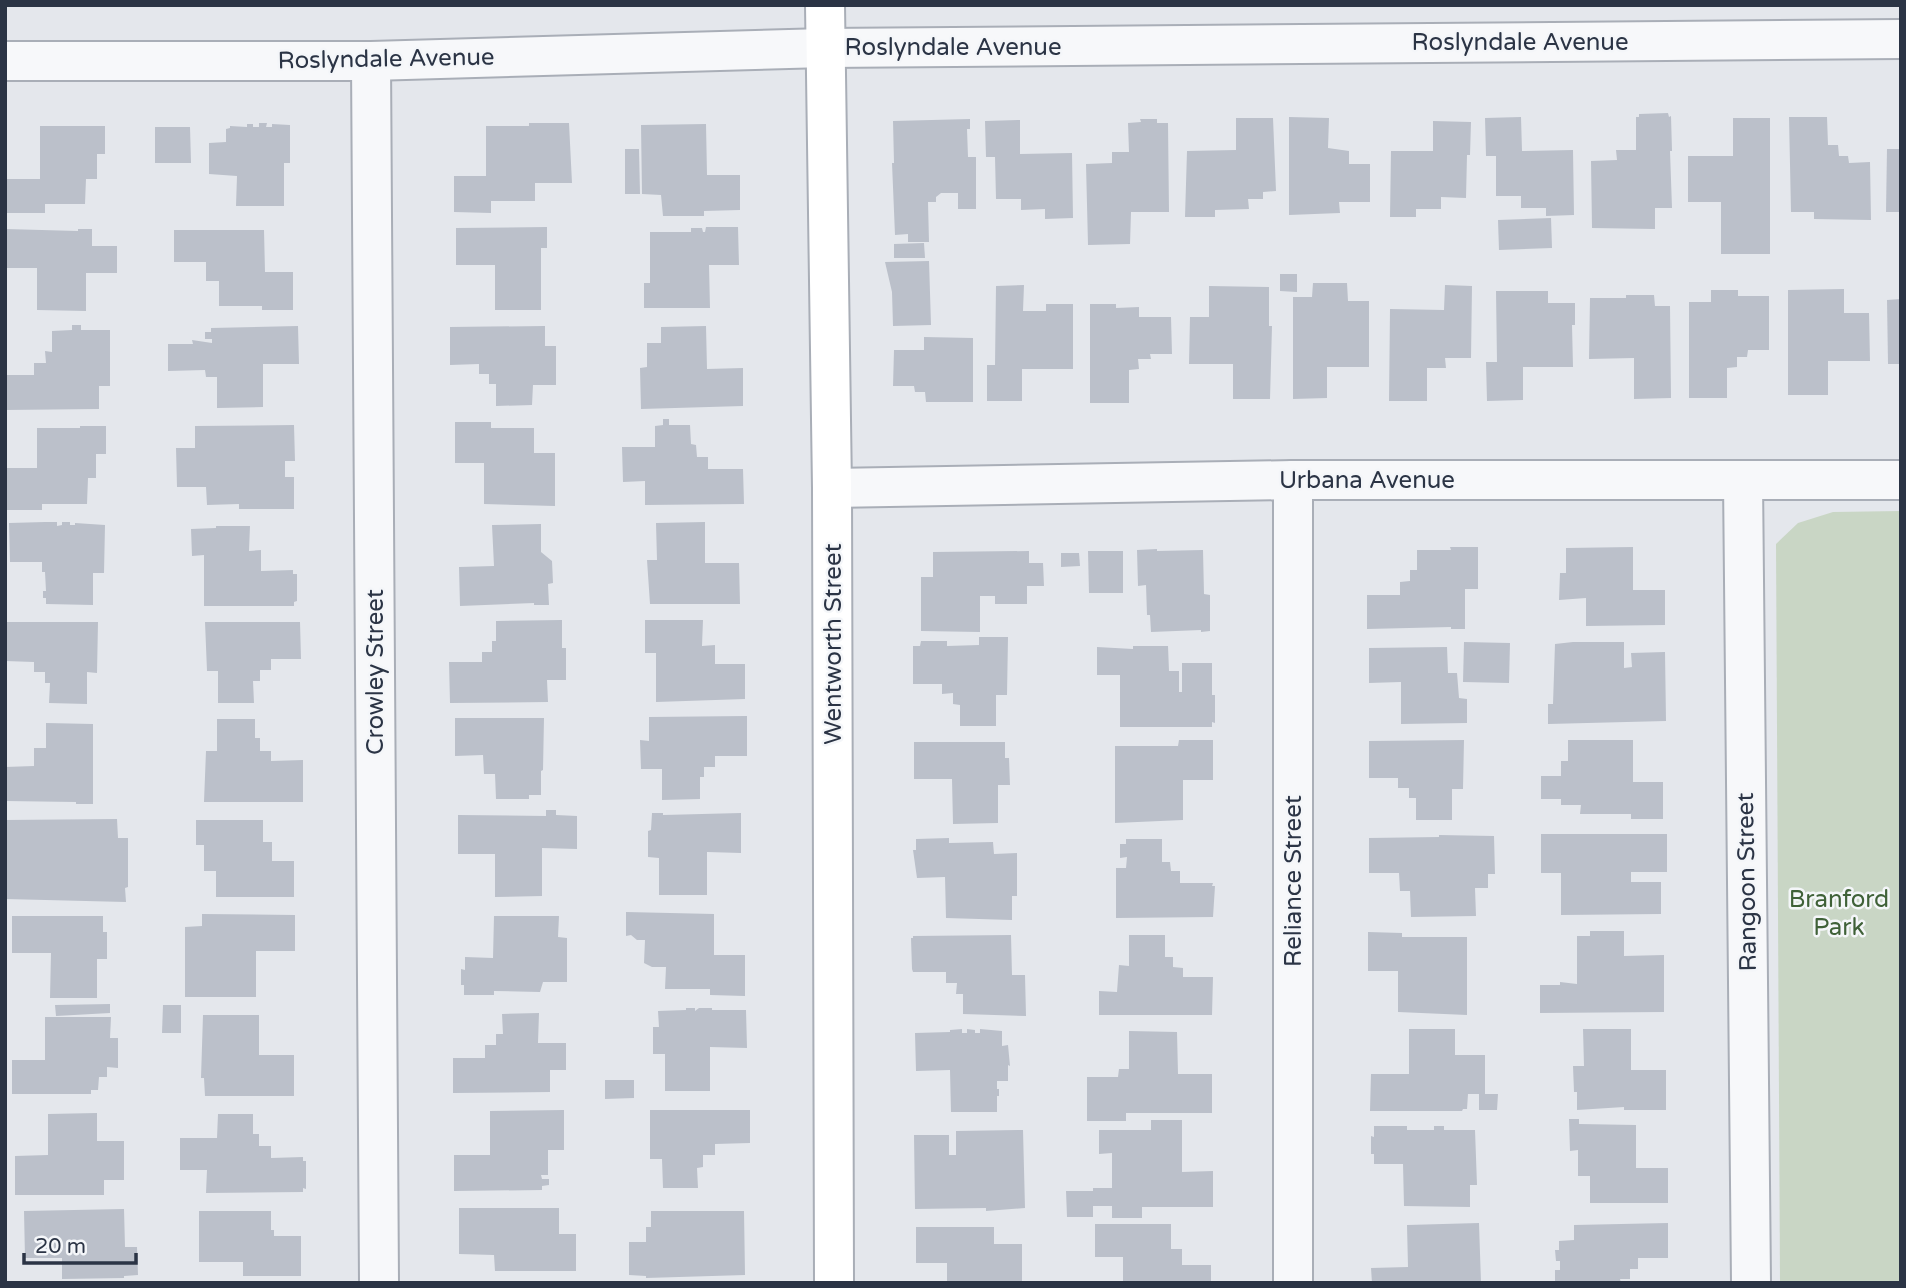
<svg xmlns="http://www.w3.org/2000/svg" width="1906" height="1288" font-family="'Varela Round',sans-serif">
	<rect width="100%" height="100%" fill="#e4e7ec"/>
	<!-- green -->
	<polygon fill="#c9d6c5" points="1901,511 1901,1283 1780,1283 1776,544 1798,523 1833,512"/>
	<!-- building -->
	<g fill="#bbc0ca">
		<polygon points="1668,113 1669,117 1671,116 1672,151 1670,151 1672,208 1655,208 1655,229 1592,228 1591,161 1617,160 1616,150 1636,150 1636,117 1639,117 1639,114"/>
		<polygon points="1289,117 1329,118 1328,148 1349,151 1349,164 1370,164 1370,202 1339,202 1340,213 1289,215"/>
		<polygon points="1521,117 1522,151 1573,150 1574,215 1546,216 1546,208 1521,208 1521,196 1496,196 1496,156 1486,156 1485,118"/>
		<polygon points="1789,117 1827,117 1828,145 1838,145 1839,156 1848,156 1849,163 1870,162 1871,220 1814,219 1814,212 1791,212"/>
		<polygon points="1236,118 1273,118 1276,191 1263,192 1263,199 1248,199 1249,209 1215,210 1215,217 1185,217 1187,151 1236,150"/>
		<polygon points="1733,118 1770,118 1770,254 1721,254 1721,202 1688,202 1688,156 1733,156"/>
		<polygon points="970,119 970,129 967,129 968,157 976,157 976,209 958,209 958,193 941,193 936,197 936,202 928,202 929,242 908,242 908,234 895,235 892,163 894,163 893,121"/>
		<polygon points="1140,119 1157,119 1157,123 1168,123 1169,212 1131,212 1130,244 1088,245 1086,164 1112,163 1112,152 1129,152 1128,123 1141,122"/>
		<polygon points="1020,120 1020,154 1072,153 1073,218 1045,219 1045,209 1021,210 1021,199 996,199 995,157 986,157 985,121"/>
		<polygon points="1433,121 1471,122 1470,155 1467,155 1466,198 1441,197 1441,209 1416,209 1416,217 1390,217 1391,151 1433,151"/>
		<polygon points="259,123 267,123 266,127 272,127 272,124 290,125 290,163 284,163 284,206 236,206 237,176 209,174 209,143 226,142 226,129 230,128 230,126 247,127 247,124 253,124 253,127 259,127"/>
		<polygon points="529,123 569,123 572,183 535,183 535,201 491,201 491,213 454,212 454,176 486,176 486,126 529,126"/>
		<polygon points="706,124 707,175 740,175 740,210 704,211 704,216 663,216 661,195 642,194 641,125"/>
		<polygon points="40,126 105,126 105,154 97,154 97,179 86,179 85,204 45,204 45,213 7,213 7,179 40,179"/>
		<polygon points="155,127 190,127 191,163 155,163"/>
		<polygon points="625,149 639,149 640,194 625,194"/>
		<polygon points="1887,149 1901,149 1901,212 1886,212"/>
		<polygon points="1551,218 1552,248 1499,250 1498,220"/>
		<polygon points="547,227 547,248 541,248 541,310 495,310 495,265 456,265 456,228"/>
		<polygon points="706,227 738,227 739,265 709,265 710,308 644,308 644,283 650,283 650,232 691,232 691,228 702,228 703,232 705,232"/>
		<polygon points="5,229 78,231 78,229 92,229 92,246 117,246 117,273 86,273 86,311 37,310 37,268 5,268"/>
		<polygon points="174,230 264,230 265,272 293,272 293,310 262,310 262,306 219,306 219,281 206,281 206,262 174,262"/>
		<polygon points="924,243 925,258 894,258 894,244"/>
		<polygon points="929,261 931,325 893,326 892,292 885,262"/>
		<polygon points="1280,274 1297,274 1297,292 1280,291"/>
		<polygon points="1313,283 1347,283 1348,301 1369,301 1369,367 1327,367 1327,398 1293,399 1293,297 1312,297"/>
		<polygon points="1024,285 1023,311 1046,311 1046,304 1073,304 1073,369 1022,369 1022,401 987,401 987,365 995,365 996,286"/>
		<polygon points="1445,285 1472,286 1471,358 1445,358 1446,368 1427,368 1427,401 1389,401 1390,309 1444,310"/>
		<polygon points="1209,286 1269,287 1269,326 1272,326 1270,399 1233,399 1233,364 1189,364 1190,317 1209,317"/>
		<polygon points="1844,289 1844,313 1869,313 1870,361 1828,361 1828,395 1788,395 1788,290"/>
		<polygon points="1711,290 1738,290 1738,296 1769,296 1769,350 1748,350 1747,357 1737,357 1737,367 1727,368 1727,398 1689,398 1689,302 1711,302"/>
		<polygon points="1496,291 1548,291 1548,303 1575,303 1575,325 1572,325 1573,367 1523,367 1523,400 1487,401 1486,362 1497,362"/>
		<polygon points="1626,295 1654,295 1655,306 1670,306 1671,398 1634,399 1634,358 1589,359 1590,298 1626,298"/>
		<polygon points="1901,299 1901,364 1888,364 1887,300"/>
		<polygon points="1090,304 1116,304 1116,308 1139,307 1139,317 1171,317 1172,354 1150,354 1151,359 1138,359 1139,369 1129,370 1129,403 1090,403"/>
		<polygon points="72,325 81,325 81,330 110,330 110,386 99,386 99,409 5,410 5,375 34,375 34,363 46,363 45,351 52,352 52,331 72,330"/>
		<polygon points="298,326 299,364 263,364 263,407 217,408 217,377 206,377 205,370 168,371 168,344 193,344 192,340 212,343 212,339 205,339 205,332 211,332 211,328"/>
		<polygon points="545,326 545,346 556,346 556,385 533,385 532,405 496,406 496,384 489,384 489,374 479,374 479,364 450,365 450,327"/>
		<polygon points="706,326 707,369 743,368 743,406 641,409 640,368 647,367 647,343 661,343 661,327"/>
		<polygon points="924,337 973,338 973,402 926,402 925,392 915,392 914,386 893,386 894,350 924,350"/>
		<polygon points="663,419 669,419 669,425 690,425 691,444 696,445 697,457 708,457 708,469 743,469 744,504 645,505 645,481 623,482 622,447 655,447 655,426 663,425"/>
		<polygon points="455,422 491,422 491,428 534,428 534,453 555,453 555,506 484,504 484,463 455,463"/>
		<polygon points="294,425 295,461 285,461 285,477 294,477 294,509 239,509 239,504 207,505 206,487 177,487 176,448 195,448 195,426"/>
		<polygon points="80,426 106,426 106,454 96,454 96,478 88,478 87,504 42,504 42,510 7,510 7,468 37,468 37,428 80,428"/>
		<polygon points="45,522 57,522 57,526 62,525 62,522 70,522 70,525 75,525 75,523 105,525 104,573 93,573 93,605 46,604 46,598 43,598 43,591 46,591 45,572 42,572 42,562 10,562 9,523"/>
		<polygon points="705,522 705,563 739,563 740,604 650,604 647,560 657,560 656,523"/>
		<polygon points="541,524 541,552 552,561 553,583 548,584 549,605 534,605 534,603 460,606 459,567 494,566 492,525"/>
		<polygon points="216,526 250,526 249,551 261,550 261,571 293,570 293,574 297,574 297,601 294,602 294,606 204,606 204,555 192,556 191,529 216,528"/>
		<polygon points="1450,547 1478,547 1478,589 1465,589 1465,629 1451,629 1451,627 1367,629 1367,595 1400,595 1400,582 1410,581 1410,570 1417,570 1417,550 1451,550"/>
		<polygon points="1633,547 1633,590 1665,590 1665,625 1586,626 1586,598 1559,600 1560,573 1566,573 1566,548"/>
		<polygon points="1157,549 1157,551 1203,550 1204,594 1210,595 1210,631 1201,632 1201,630 1151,632 1150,615 1147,615 1146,585 1138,586 1137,550"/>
		<polygon points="1029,551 1029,563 1043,563 1044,586 1027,586 1027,604 995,604 995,596 980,596 980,632 921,631 921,577 933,577 933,552"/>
		<polygon points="1088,551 1123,551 1123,593 1089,593"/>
		<polygon points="1061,553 1079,553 1080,566 1061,567"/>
		<polygon points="562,620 562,648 566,648 566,680 547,680 548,702 450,703 449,662 482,662 482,652 492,652 492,641 496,641 496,621"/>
		<polygon points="645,620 703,620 702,646 715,645 715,664 745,664 745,699 656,702 656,653 645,653"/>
		<polygon points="5,622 98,622 97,673 87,672 87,704 49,703 50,683 45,683 45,672 34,672 34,662 5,661"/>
		<polygon points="205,622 300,622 301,659 271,659 271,670 260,670 260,681 253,681 254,703 218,703 218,671 207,671"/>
		<polygon points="979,637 1008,637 1007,695 996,695 996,726 960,726 960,705 953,704 953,693 942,694 942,684 913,684 913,646 920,646 921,641 947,641 947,646 979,645"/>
		<polygon points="1464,642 1510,643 1509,683 1463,682"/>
		<polygon points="1573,642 1624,642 1624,668 1632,667 1631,653 1665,652 1666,721 1548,724 1548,704 1553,704 1555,644"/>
		<polygon points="1133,646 1168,646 1169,671 1179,671 1179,692 1182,692 1182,663 1212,663 1212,695 1215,695 1215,723 1212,722 1212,727 1120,727 1120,675 1097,675 1097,647 1133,649"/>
		<polygon points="1447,647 1448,673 1457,673 1459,698 1467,699 1467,723 1401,724 1401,682 1369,683 1369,648"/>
		<polygon points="747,716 747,756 715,756 715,767 704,767 704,777 700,777 700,799 662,800 662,769 641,769 640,740 649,741 649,717"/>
		<polygon points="455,718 544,718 543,770 541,771 541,795 529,795 529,799 496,799 495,774 484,774 483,755 455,756"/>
		<polygon points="217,719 255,719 255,738 260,738 260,751 271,751 271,761 303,760 303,802 204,802 206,751 217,751"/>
		<polygon points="46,723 93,724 93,804 76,804 76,802 5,801 5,767 34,766 34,748 46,748"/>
		<polygon points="1179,740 1213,740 1213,780 1183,780 1183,820 1115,823 1115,746 1178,746"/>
		<polygon points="1464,740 1463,789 1452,789 1452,820 1416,820 1416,798 1409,798 1409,788 1398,788 1398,778 1369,778 1369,741"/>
		<polygon points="1568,740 1633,740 1633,782 1663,782 1663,819 1631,819 1631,814 1580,814 1581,805 1561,805 1561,799 1541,799 1541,776 1561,776 1561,761 1568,761"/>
		<polygon points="914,742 1005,742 1005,758 1009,758 1010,785 998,785 998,823 953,824 952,779 914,779"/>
		<polygon points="546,810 556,810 556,815 577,816 577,849 542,848 542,896 495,897 495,854 458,854 458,815 546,816"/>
		<polygon points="652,813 663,813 663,815 741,813 741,853 707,852 707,895 659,895 659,858 648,857 648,831 651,830"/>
		<polygon points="117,819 118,838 128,838 128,887 125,888 126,902 5,899 5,820"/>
		<polygon points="196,820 263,820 263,842 272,842 272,861 294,861 294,897 216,897 216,871 204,871 204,845 196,845"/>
		<polygon points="1541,834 1667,834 1667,872 1631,872 1631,882 1661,882 1661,914 1561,915 1561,873 1541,873"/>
		<polygon points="1439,835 1494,836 1495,874 1488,874 1488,888 1475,888 1476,916 1411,917 1410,891 1400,891 1399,873 1369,873 1369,838 1439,837"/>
		<polygon points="949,838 949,843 993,842 994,854 1017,853 1017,896 1012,896 1012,920 946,918 945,877 917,878 913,850 916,850 916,839"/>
		<polygon points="1126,839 1162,839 1162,862 1170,862 1171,871 1180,871 1180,883 1213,883 1212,886 1215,886 1213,917 1116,918 1116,868 1126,868 1127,857 1120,858 1120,844 1126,844"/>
		<polygon points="626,912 714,914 714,955 745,955 745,996 710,995 710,989 665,989 666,967 652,967 644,963 645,940 637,940 631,935 626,936"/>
		<polygon points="202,914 295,915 295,951 256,951 256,997 185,997 185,927 202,926"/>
		<polygon points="12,916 103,916 103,932 107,932 107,959 97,959 97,998 50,998 51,953 12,953"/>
		<polygon points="494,916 559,916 558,937 567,938 567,982 543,982 540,992 494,991 494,995 464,995 464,985 461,985 461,969 465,970 465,957 493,958"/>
		<polygon points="1590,931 1624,931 1624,956 1664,955 1664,1012 1540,1013 1540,985 1560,985 1560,982 1577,984 1577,936 1590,936"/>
		<polygon points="1368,932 1402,933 1402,937 1467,937 1467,1015 1398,1012 1398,971 1368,971"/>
		<polygon points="1011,935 1012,975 1025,975 1026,1016 963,1014 963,994 956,994 957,983 946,983 946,972 913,972 912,969 911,938 913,938 913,936"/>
		<polygon points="1129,935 1165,935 1165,957 1173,957 1173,967 1183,968 1183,977 1213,977 1212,1015 1099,1015 1099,991 1117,992 1119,965 1129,966"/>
		<polygon points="110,1004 110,1013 56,1016 55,1005"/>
		<polygon points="163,1005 181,1005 181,1033 162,1033"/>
		<polygon points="686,1008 695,1008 695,1011 699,1008 712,1008 712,1010 746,1010 747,1048 710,1047 710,1091 665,1091 665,1054 653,1054 653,1027 659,1027 658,1011 686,1010"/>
		<polygon points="539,1013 538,1043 566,1043 566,1070 550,1070 550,1092 453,1093 453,1058 485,1058 485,1045 496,1045 496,1034 503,1034 502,1014"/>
		<polygon points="203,1015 259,1015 259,1055 294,1055 294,1096 205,1096 204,1078 201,1078"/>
		<polygon points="45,1017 111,1017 110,1038 118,1038 118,1068 107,1067 107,1077 99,1077 98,1090 91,1090 91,1094 12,1094 12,1060 45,1060"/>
		<polygon points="962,1029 962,1033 967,1033 967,1029 975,1030 975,1033 980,1033 980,1029 1002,1031 1002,1046 1008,1045 1010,1066 1008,1065 1008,1081 997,1081 997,1089 999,1089 999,1096 997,1096 997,1112 951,1112 950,1070 916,1071 915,1033 950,1032 950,1030"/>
		<polygon points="1409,1029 1455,1029 1455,1055 1485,1055 1485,1094 1498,1094 1497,1110 1479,1110 1479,1094 1468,1094 1467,1109 1463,1109 1462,1111 1370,1111 1371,1074 1409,1074"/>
		<polygon points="1583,1029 1631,1029 1631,1070 1666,1070 1666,1110 1624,1110 1624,1107 1577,1110 1577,1092 1574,1092 1573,1066 1584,1066"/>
		<polygon points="1129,1031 1177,1032 1178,1074 1212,1074 1212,1113 1126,1113 1126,1121 1087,1121 1087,1077 1118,1077 1119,1069 1129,1069"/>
		<polygon points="605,1080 634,1080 634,1098 605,1099"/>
		<polygon points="564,1110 564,1150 548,1150 548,1175 541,1175 542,1179 549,1179 549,1185 542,1186 542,1190 454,1191 454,1155 490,1155 490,1111"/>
		<polygon points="650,1110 750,1110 750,1143 715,1144 715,1155 703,1155 703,1167 697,1168 698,1188 663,1188 662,1159 650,1159"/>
		<polygon points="97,1113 97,1141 124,1141 124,1180 104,1180 104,1195 15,1195 15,1156 48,1155 48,1114"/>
		<polygon points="218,1114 253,1114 253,1134 259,1134 259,1146 271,1146 271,1158 303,1157 303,1161 306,1161 306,1189 303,1188 303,1192 206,1193 207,1170 180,1170 180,1138 217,1138"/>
		<polygon points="1569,1119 1579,1119 1579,1124 1636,1125 1636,1168 1668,1168 1668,1203 1590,1203 1590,1176 1578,1176 1578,1150 1570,1151"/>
		<polygon points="1151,1120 1182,1120 1182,1172 1213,1171 1213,1207 1142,1207 1142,1218 1112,1218 1112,1206 1093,1206 1093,1217 1067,1217 1066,1191 1093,1191 1093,1188 1112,1188 1112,1153 1099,1154 1099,1130 1151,1130"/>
		<polygon points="1374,1126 1407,1126 1407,1130 1434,1130 1434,1126 1444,1126 1444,1130 1475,1130 1477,1185 1470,1185 1470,1207 1404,1206 1403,1164 1374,1164 1374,1154 1371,1154 1371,1136 1374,1137"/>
		<polygon points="1023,1130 1025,1208 986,1211 986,1208 915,1209 914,1135 949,1135 949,1155 956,1155 956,1131"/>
		<polygon points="459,1208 559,1208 559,1234 576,1234 576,1271 495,1271 494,1255 459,1254"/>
		<polygon points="124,1209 125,1247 137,1247 138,1275 124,1276 124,1278 62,1279 62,1258 25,1258 24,1211"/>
		<polygon points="199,1211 271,1211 271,1230 274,1230 274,1236 301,1236 301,1276 243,1276 243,1262 199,1262"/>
		<polygon points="651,1211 744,1211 745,1275 646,1278 646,1276 629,1275 629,1242 646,1242 646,1227 651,1227"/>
		<polygon points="1479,1223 1481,1283 1372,1283 1371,1268 1408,1267 1407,1225"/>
		<polygon points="1668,1223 1668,1258 1638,1258 1638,1269 1630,1269 1630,1279 1620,1279 1621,1283 1555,1283 1555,1270 1560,1270 1560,1261 1556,1261 1555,1250 1559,1250 1559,1241 1574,1240 1574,1225"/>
		<polygon points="1095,1224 1171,1224 1171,1249 1182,1249 1182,1265 1211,1265 1211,1283 1123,1283 1123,1257 1095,1257"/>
		<polygon points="916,1227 994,1227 994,1244 1022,1244 1022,1283 947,1283 947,1263 916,1263"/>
	</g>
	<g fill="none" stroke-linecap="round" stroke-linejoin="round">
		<!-- street casing -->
		<g stroke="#a9aeb7" stroke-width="42">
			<g id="street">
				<polyline points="5,61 371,61 825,48 1901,39"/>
				<polyline points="371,61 379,1283"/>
				<polyline points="1293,480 1293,1283"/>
				<polyline points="1743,480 1751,1283"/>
				<polyline points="832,488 1293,480 1901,480"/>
			</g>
		</g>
		<!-- secondary casing -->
		<g stroke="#a9aeb7" stroke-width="42">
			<polyline id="secondary" points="825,5 832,488 834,1283"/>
		</g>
		<!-- street -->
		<use href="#street" stroke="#f7f8fa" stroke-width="38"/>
		<!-- secondary -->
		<use href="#secondary" stroke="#fff" stroke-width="38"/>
	</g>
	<g text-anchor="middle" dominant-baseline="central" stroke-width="5" stroke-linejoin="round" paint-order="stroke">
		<!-- street labels -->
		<g font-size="24" fill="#2b3445" stroke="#f4f6f9">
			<text x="1520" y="42">Roslyndale Avenue</text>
			<text x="953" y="47">Roslyndale Avenue</text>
			<text transform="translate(386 59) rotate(-1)">Roslyndale Avenue</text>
			<text x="1367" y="480">Urbana Avenue</text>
			<text transform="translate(833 644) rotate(-90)">Wentworth Street</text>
			<text transform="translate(375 672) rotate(-90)">Crowley Street</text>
			<text transform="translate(1293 881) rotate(-90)">Reliance Street</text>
			<text transform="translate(1747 882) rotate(-91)">Rangoon Street</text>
		</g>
		<!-- park labels -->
		<g font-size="24" fill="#3f6138" stroke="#f4f6f9">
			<text x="1839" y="899">Branford<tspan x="1839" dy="28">Park</tspan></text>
		</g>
	</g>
	<!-- border -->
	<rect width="1906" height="1288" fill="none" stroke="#2b3445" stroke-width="14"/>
	<!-- scale -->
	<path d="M24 1253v10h112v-10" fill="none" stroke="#2b3445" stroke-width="3.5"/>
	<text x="35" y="1253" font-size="21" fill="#2b3445" stroke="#f4f6f9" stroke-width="5" paint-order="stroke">20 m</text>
</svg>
